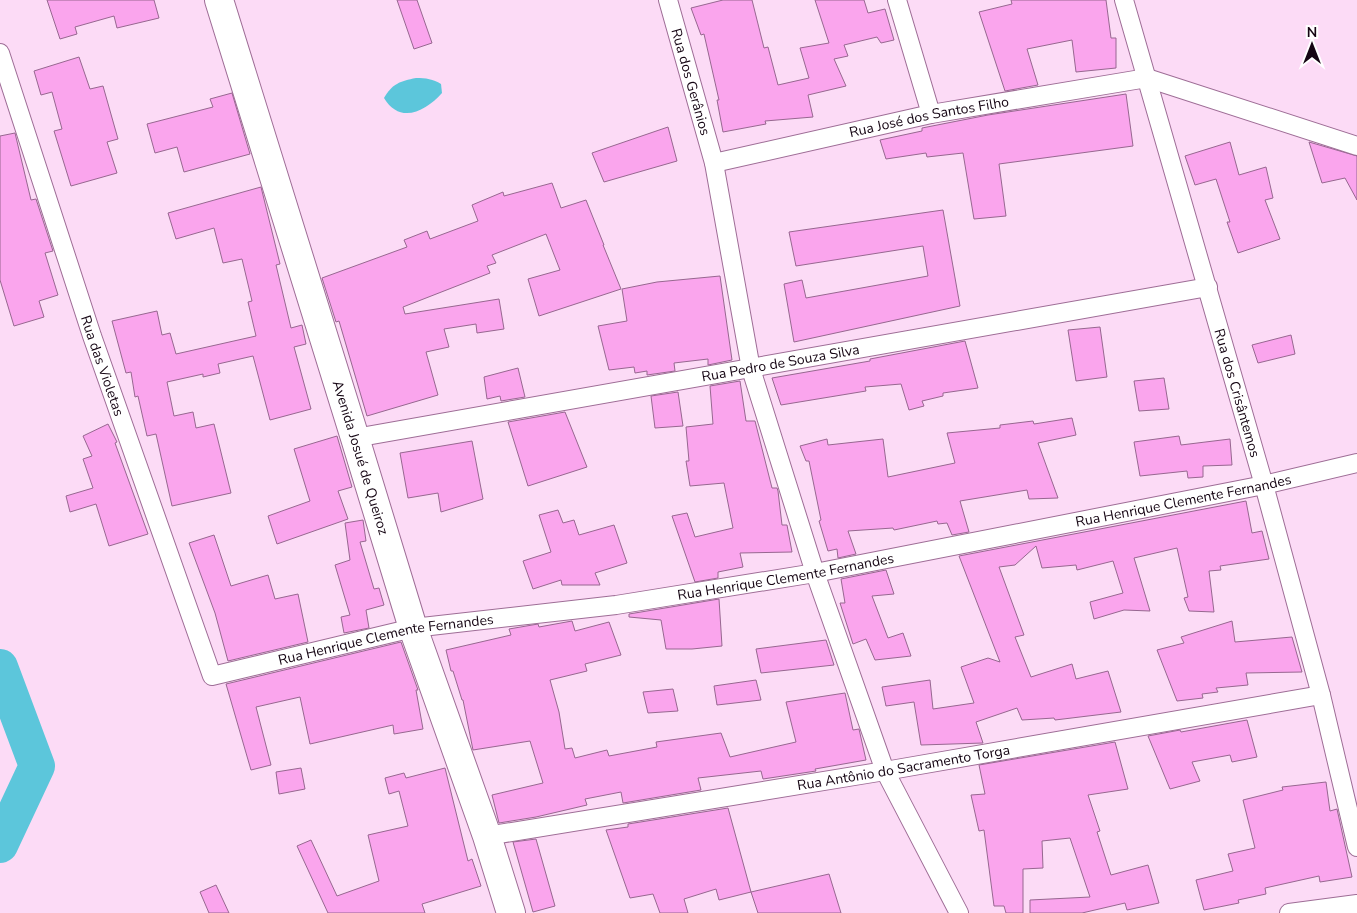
<svg xmlns="http://www.w3.org/2000/svg" width="1357" height="913" font-family="'Nunito Sans',sans-serif">
	<rect width="100%" height="100%" fill="#fcdbf6"/>
	<!-- water -->
	<path fill="#5cc6db" d="M416,78C426,78 433,79 441,84L442,93C426,111 400,125 384,98C392,84 400,81 416,78Z"/>
	<g fill="none" stroke-linecap="round" stroke-linejoin="round">
		<!-- river -->
		<polyline stroke="#5cc6db" stroke-width="36" points="0,667 37,766 0,845"/>
	</g>
	<!-- building -->
	<g fill="#faa5ed" stroke="#976790">
		<polygon points="47,0 154,0 159,18 117,28 114,16 75,27 77,34 60,39"/>
		<polygon points="397,0 417,0 432,43 414,49"/>
		<polygon points="723,0 752,0 764,48 768,47 778,85 809,78 800,48 829,43 815,0 864,0 868,13 885,9 894,40 881,43 877,37 844,45 848,56 834,59 846,86 808,95 813,117 765,121 766,124 723,132 717,100 719,100 704,34 701,35 691,8"/>
		<polygon points="1011,0 1106,0 1111,38 1116,38 1116,68 1076,72 1072,40 1027,49 1038,85 1005,91 979,12 1012,4"/>
		<polygon points="79,57 90,89 103,86 118,139 107,142 117,173 71,186 54,131 62,129 52,92 41,95 34,71"/>
		<polygon points="232,93 250,154 184,172 177,147 155,153 147,124 213,107 210,99"/>
		<polygon points="1126,94 1133,146 999,164 1006,216 974,219 963,153 927,157 926,153 886,159 880,140 922,131 922,128 988,115"/>
		<polygon points="668,127 677,161 604,182 592,153"/>
		<polygon points="15,133 31,200 36,199 53,251 45,253 58,295 39,301 44,317 14,326 0,280 0,136"/>
		<polygon points="1230,142 1239,175 1266,167 1273,198 1265,200 1280,239 1238,253 1227,222 1230,222 1216,179 1195,185 1185,156"/>
		<polygon points="1309,142 1357,156 1357,200 1345,178 1322,183"/>
		<polygon points="552,183 561,208 586,200 604,245 603,245 621,289 539,316 528,279 560,270 546,234 492,255 496,263 487,266 490,273 403,307 405,314 499,299 504,329 477,333 476,324 444,329 449,347 426,352 438,395 367,416 339,321 336,322 322,278 407,247 404,240 427,231 430,239 478,221 472,205 503,192 504,196"/>
		<polygon points="261,187 280,264 276,265 291,328 302,325 306,344 294,347 311,409 270,420 253,356 218,364 220,373 203,377 203,374 167,382 174,416 193,412 196,428 214,424 231,493 172,506 156,434 147,436 138,396 135,397 131,372 126,373 112,321 157,311 162,335 170,333 176,354 256,336 248,302 252,301 242,259 223,263 214,228 176,239 168,213"/>
		<polygon points="943,210 960,306 794,342 784,284 802,280 806,298 928,276 923,246 796,266 789,232"/>
		<polygon points="720,276 732,360 708,365 708,359 674,363 675,371 647,375 647,371 635,373 634,367 609,370 598,326 627,321 622,289 657,282"/>
		<polygon points="1100,327 1107,377 1076,381 1068,330"/>
		<polygon points="1291,335 1295,354 1258,363 1252,345"/>
		<polygon points="965,341 978,388 943,393 943,396 922,401 924,406 909,410 901,384 865,387 866,391 781,405 772,378 870,361 870,359"/>
		<polygon points="518,368 525,397 501,401 500,396 487,399 484,377"/>
		<polygon points="1164,378 1169,409 1139,411 1134,381"/>
		<polygon points="740,381 746,421 755,421 772,488 777,488 778,491 782,525 787,525 792,552 740,553 743,567 718,572 718,578 695,582 672,516 687,513 695,537 733,528 724,483 690,486 686,461 689,461 686,427 713,424 710,386"/>
		<polygon points="678,392 683,426 655,428 651,396"/>
		<polygon points="565,412 587,467 528,486 508,422"/>
		<polygon points="1072,418 1076,435 1038,443 1058,498 1029,499 1027,490 960,501 969,532 952,535 947,523 938,524 937,521 894,530 893,528 848,531 856,554 838,558 837,549 828,551 819,521 821,520 809,461 806,461 800,446 827,439 828,445 883,439 888,477 955,463 947,433 1000,428 1000,425 1033,421 1034,424"/>
		<polygon points="108,424 117,442 115,443 148,534 109,546 96,504 70,512 66,496 93,488 83,459 92,456 83,436"/>
		<polygon points="337,436 352,487 338,491 348,519 277,544 268,516 310,501 294,449"/>
		<polygon points="1179,436 1181,445 1230,439 1232,465 1203,466 1203,477 1188,478 1187,471 1140,476 1134,442"/>
		<polygon points="472,441 483,499 441,512 438,493 408,498 400,453"/>
		<polygon points="1246,501 1252,533 1262,531 1269,559 1220,566 1221,570 1209,571 1214,612 1189,611 1184,598 1188,597 1177,548 1134,558 1150,611 1124,610 1094,619 1090,602 1123,593 1113,561 1077,570 1076,565 1042,568 1036,546 1015,565 999,567 1024,635 1015,637 1031,677 1072,664 1076,679 1108,671 1121,712 1055,720 1054,718 1022,720 1017,708 976,722 983,743 921,745 914,702 886,706 882,687 930,680 933,709 974,703 961,667 988,658 1000,662 959,556"/>
		<polygon points="558,510 563,523 574,520 579,535 614,525 627,563 595,573 600,585 562,585 561,580 533,589 523,561 551,552 539,515"/>
		<polygon points="363,520 366,541 360,542 374,589 379,588 384,605 366,610 369,628 344,633 341,617 350,615 335,565 350,560 345,523"/>
		<polygon points="214,535 231,586 268,575 275,599 298,594 308,642 228,661 215,613 189,543"/>
		<polygon points="886,570 894,594 872,596 888,638 903,633 911,656 875,660 866,639 853,644 840,603 845,603 841,579"/>
		<polygon points="719,599 722,646 692,649 666,649 661,620 629,617 629,614"/>
		<polygon points="572,621 575,631 609,622 621,655 585,664 587,671 550,680 559,712 565,749 572,748 575,758 607,750 609,756 657,747 656,742 721,733 730,757 796,742 786,702 845,693 853,730 859,729 866,760 815,769 816,771 763,779 761,771 698,778 701,790 623,803 621,792 585,799 587,805 536,817 499,823 492,795 543,783 530,741 473,750 463,700 462,700 453,671 451,671 446,650 511,635 509,629 538,624 539,627"/>
		<polygon points="1232,621 1235,642 1292,637 1302,672 1246,673 1248,685 1216,688 1218,692 1202,694 1203,698 1177,701 1157,650 1184,643 1181,637"/>
		<polygon points="826,640 834,665 761,673 756,649"/>
		<polygon points="401,642 418,690 416,690 423,729 394,734 393,725 310,744 300,697 256,707 271,765 251,770 226,684"/>
		<polygon points="756,680 761,700 717,705 714,686"/>
		<polygon points="673,689 678,711 648,713 643,692"/>
		<polygon points="1247,720 1257,757 1232,762 1230,755 1192,762 1200,781 1170,789 1148,736 1180,730 1181,732"/>
		<polygon points="1115,742 1128,789 1088,795 1100,831 1097,832 1111,875 1148,865 1159,903 1127,910 1125,903 1082,913 1030,913 1030,900 1090,897 1070,838 1042,841 1043,868 1023,869 1023,913 1006,913 1004,906 994,906 984,830 979,831 971,795 985,794 979,765"/>
		<polygon points="301,768 305,789 279,794 276,772"/>
		<polygon points="445,768 468,861 472,859 481,886 422,904 425,913 328,913 297,846 311,840 337,896 379,881 368,835 408,826 399,791 389,794 385,778 404,773 406,778"/>
		<polygon points="1326,782 1330,811 1337,809 1352,877 1320,882 1319,876 1265,888 1266,894 1238,900 1239,903 1204,910 1196,880 1233,871 1228,854 1255,848 1243,800 1283,790 1282,787"/>
		<polygon points="728,808 751,892 719,900 716,889 684,899 688,913 660,913 653,894 630,898 606,830 628,827 628,824"/>
		<polygon points="536,839 555,906 533,912 513,842"/>
		<polygon points="829,874 841,913 758,913 751,892"/>
		<polygon points="216,885 229,913 209,913 200,892"/>
	</g>
	<g fill="none" stroke-linecap="round" stroke-linejoin="round">
		<!-- street casing -->
		<g stroke="#9e6d96" stroke-width="20">
			<g id="street">
				<path id="s1" d="M668,0L714,163L751,369L815,573L885,771L959,913"/>
				<polyline points="897,0 931,114"/>
				<path id="s2" d="M1124,0L1264,485L1321,695L1357,847"/>
				<path id="s3" d="M0,53L92,336L212,676L413,628L616,605L815,573L1264,485L1357,463"/>
				<path id="s4" d="M714,163L931,114L1147,78L1357,146"/>
				<path id="s5" d="M355,438L1208,287"/>
				<path id="s6" d="M487,836L885,771L1321,695"/>
				<polyline points="1289,913 1357,904"/>
			</g>
		</g>
		<!-- primary casing -->
		<g stroke="#9e6d96" stroke-width="30">
			<g id="primary">
				<path id="s7" d="M219,0L355,438L413,628L487,836L511,913"/>
			</g>
		</g>
		<!-- street -->
		<use href="#street" stroke="#fff" stroke-width="18"/>
		<!-- primary -->
		<use href="#primary" stroke="#fff" stroke-width="28"/>
	</g>
	<g text-anchor="middle" dominant-baseline="central" stroke-width="4" stroke-linejoin="round" paint-order="stroke">
		<!-- street labels -->
		<g font-size="14" fill="#150513" stroke="#fff">
			<text stroke="none"><textPath href="#s1" startOffset="85">Rua dos Gerânios</textPath></text>
			<text stroke="none"><textPath href="#s4" startOffset="220">Rua José dos Santos Filho</textPath></text>
			<text stroke="none"><textPath href="#s5" startOffset="432">Rua Pedro de Souza Silva</textPath></text>
			<text stroke="none"><textPath href="#s3" startOffset="329">Rua das Violetas</textPath></text>
			<text stroke="none"><textPath href="#s2" startOffset="409">Rua dos Crisântemos</textPath></text>
			<text stroke="none"><textPath href="#s7" startOffset="479">Avenida Josué de Queiroz</textPath></text>
			<text stroke="none"><textPath href="#s3" startOffset="1646">Rua Henrique Clemente Fernandes</textPath></text>
			<text stroke="none"><textPath href="#s3" startOffset="1241">Rua Henrique Clemente Fernandes</textPath></text>
			<text stroke="none"><textPath href="#s3" startOffset="836">Rua Henrique Clemente Fernandes</textPath></text>
			<text stroke="none"><textPath href="#s6" startOffset="422">Rua Antônio do Sacramento Torga</textPath></text>
		</g>
	</g>
	<!-- north arrow -->
	<g transform="translate(1312 45)" stroke="#ffffff" stroke-width="4" paint-order="stroke">
	<path d="M0-4L9 19L0 12L-9 19Z" fill="#150513"/>
	<text y="-8" font-size="14" font-weight="bold" text-anchor="middle" fill="#150513">N</text>
	</g>
</svg>
